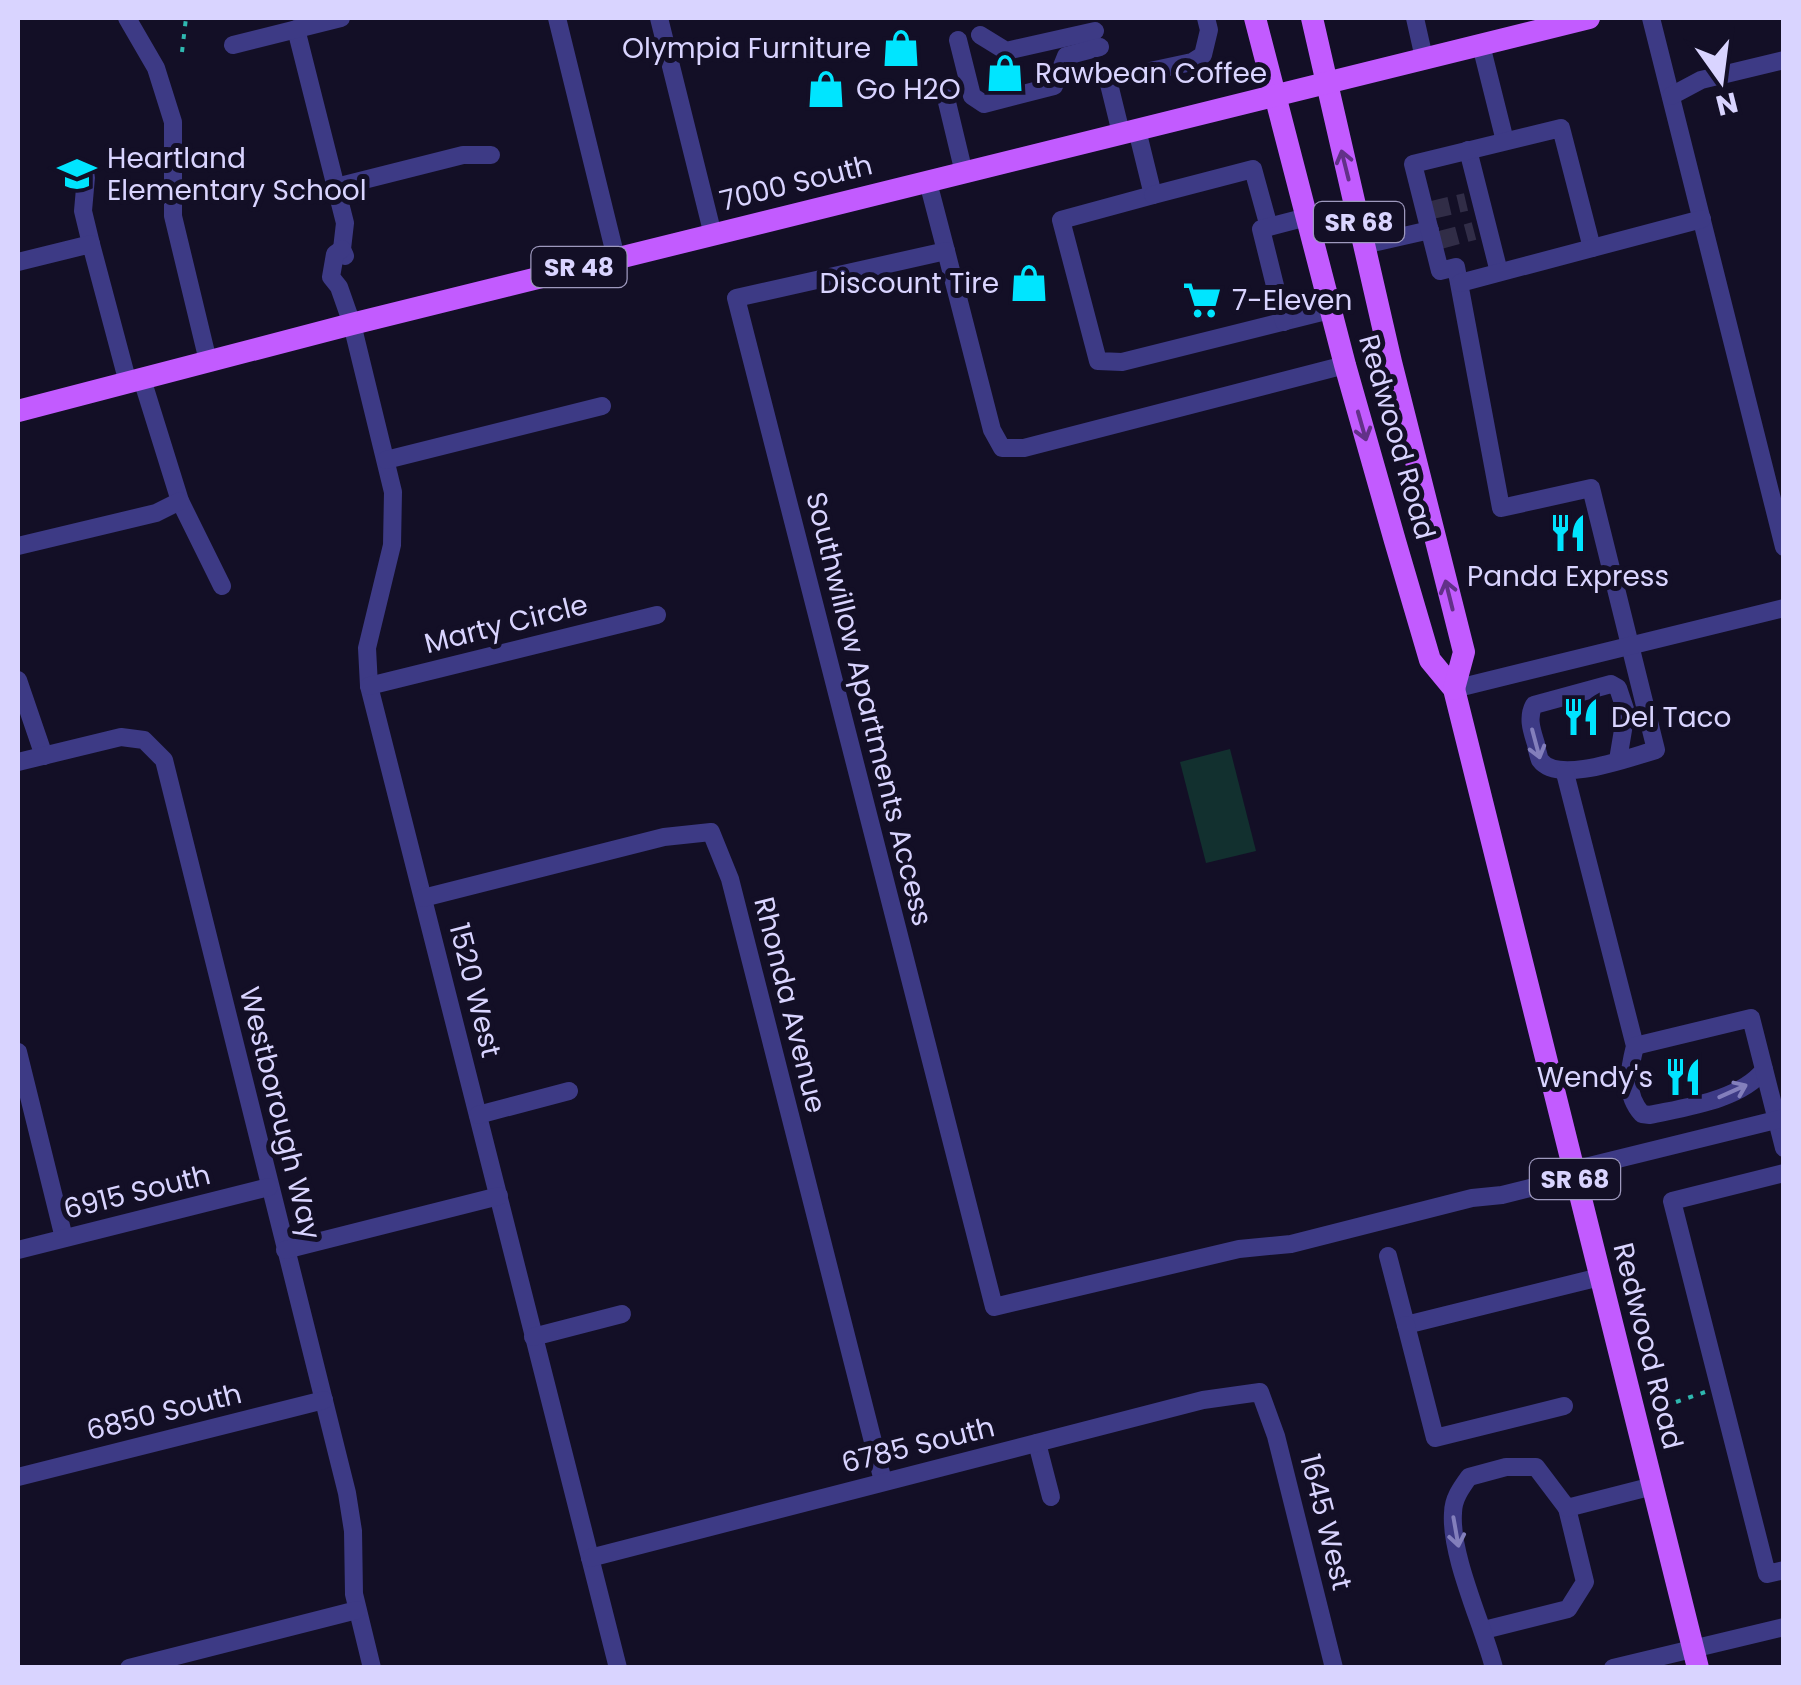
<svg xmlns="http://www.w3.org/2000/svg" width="1801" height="1685" font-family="Poppins,sans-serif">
	<rect width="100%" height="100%" fill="#130f26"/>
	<!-- green -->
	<polygon fill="#12302f" points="1230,749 1256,851 1206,863 1180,762"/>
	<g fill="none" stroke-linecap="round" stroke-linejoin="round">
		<!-- minor-tunnel -->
		<g stroke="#312d47" stroke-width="18" stroke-dasharray="18 9" stroke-linecap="butt">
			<polyline points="1432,210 1466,202"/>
			<polyline points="1440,240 1474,231"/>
		</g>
		<!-- path -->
		<g stroke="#2fb8b0" stroke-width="4" stroke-dasharray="5 8" stroke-linecap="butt">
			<polyline points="182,52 186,18"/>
			<polyline points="1676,1402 1705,1392"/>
		</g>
		<!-- minor -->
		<g stroke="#3d3a85" stroke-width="18">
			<polyline points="127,18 156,68 173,122 173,216 208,361"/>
			<polyline points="557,18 616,258"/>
			<polyline points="659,18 713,235"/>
			<polyline points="1415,18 1424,58"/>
			<polyline points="1651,18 1784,547"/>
			<polyline points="296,29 345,223 342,249 345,256"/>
			<polyline points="980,35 1006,51 1095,31"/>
			<polyline points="958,40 972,96 984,104 1054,86 1066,56 1100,47"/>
			<polyline points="233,45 341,18"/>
			<polyline points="1481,45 1505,141"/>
			<polyline points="1671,96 1701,80 1784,60"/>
			<polyline points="946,98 964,173"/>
			<polyline points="1137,130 1153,195 1061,220 1098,361 1122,362 1330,310"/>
			<polyline points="1121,133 1108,80 1192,62 1203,55 1209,30 1206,18"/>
			<polyline points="1468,150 1499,272"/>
			<polyline points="86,177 83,211 91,244"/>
			<polyline points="928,182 946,251"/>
			<polyline points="336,187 463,155 491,155"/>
			<polyline points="1153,195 1253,169 1269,227"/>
			<polyline points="1364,245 1430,230"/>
			<path d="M1592,248L1561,128L1413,164L1440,271L1456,267L1501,508L1591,488L1656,750C1630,757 1558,785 1540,760C1539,758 1536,746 1536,744C1532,731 1527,718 1534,705L1611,684L1618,688L1626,712L1618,760"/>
			<polyline points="342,249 335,254 331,277 339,287 352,324 393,492 392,545 367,648 369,686 618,1668"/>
			<polyline points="18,262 91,244 128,383"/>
			<polyline points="1460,283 1702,219"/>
			<polyline points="1284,322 1261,229 1307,217"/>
			<polyline points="1345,365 1024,448 1002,448 992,430 946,251 736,298 994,1307 1239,1249 1291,1244 1472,1198 1502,1195 1574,1177"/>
			<polyline points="142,379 180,501 222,586"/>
			<polyline points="386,460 602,406"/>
			<polyline points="18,546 156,513 180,501"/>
			<polyline points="18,680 44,756"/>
			<polyline points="369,686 657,615"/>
			<polyline points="1454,689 1784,608"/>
			<polyline points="18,762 121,737 144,740 164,760 347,1493 353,1531 354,1594 372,1668"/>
			<path d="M1565,773L1635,1046C1629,1070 1624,1094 1642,1114L1650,1115C1687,1107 1740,1100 1764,1070"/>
			<polyline points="423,898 664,837 711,832 730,879 883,1481"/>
			<polyline points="1635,1046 1751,1018 1784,1148"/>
			<polyline points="18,1052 64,1238"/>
			<polyline points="478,1115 569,1091"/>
			<polyline points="1573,1170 1784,1118"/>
			<polyline points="1784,1173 1672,1201 1767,1574 1784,1570"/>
			<polyline points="18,1250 269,1187"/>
			<polyline points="285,1250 499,1196"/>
			<polyline points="1388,1256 1406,1325 1600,1277"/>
			<polyline points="1406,1325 1435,1438 1564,1406"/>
			<polyline points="533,1337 622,1314"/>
			<polyline points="1037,1443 1051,1497"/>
			<polyline points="18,1477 324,1400"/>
			<polyline points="590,1558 1203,1400 1260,1392 1276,1436 1334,1668"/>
			<polyline points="1484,1630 1568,1609 1585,1582 1567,1508"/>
			<polyline points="129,1668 357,1610"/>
			<path d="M1494,1668C1483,1625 1450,1556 1453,1513C1453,1499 1461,1488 1469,1477L1506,1467H1536L1567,1508L1653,1486"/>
			<polyline points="1613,1668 1784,1627"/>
		</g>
		<!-- major -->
		<g stroke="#c25bff" stroke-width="22">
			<polyline points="1255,18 1345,365 1395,541 1430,660 1454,689 1698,1668"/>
			<polyline points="1312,18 1391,362 1464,652 1454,689"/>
			<polyline points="18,411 352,324 1589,18"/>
		</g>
	</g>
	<!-- one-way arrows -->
	<defs><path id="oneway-shaft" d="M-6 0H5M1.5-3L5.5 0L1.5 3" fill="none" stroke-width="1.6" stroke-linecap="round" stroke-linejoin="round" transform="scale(2.5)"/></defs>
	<g stroke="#623188">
		<use href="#oneway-shaft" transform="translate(1345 165) rotate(-104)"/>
		<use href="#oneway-shaft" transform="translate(1362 426) rotate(74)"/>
		<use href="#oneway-shaft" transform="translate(1449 595) rotate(-104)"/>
	</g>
	<g stroke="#837fbc">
		<use href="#oneway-shaft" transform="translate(1536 744) rotate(75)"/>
		<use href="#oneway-shaft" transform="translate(1733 1091) rotate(-24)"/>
		<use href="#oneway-shaft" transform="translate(1456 1532) rotate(80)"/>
	</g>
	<!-- icons -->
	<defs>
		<g id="shop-bare" transform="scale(3)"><path d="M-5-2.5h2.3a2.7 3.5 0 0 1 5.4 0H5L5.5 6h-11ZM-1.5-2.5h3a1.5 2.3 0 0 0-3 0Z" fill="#00e5ff" stroke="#130f26" stroke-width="2.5" paint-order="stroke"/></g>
		<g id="school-bare" transform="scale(3)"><path d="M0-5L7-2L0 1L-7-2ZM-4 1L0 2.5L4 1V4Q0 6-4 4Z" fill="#00e5ff" stroke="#130f26" stroke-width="2.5" paint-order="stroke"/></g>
		<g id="supermarket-bare" transform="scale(3)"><path d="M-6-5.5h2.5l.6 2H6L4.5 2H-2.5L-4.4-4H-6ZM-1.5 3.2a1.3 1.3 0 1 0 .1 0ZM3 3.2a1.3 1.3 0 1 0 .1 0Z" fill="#00e5ff" stroke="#130f26" stroke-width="2.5" paint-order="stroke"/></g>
		<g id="restaurant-bare" transform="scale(3)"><path d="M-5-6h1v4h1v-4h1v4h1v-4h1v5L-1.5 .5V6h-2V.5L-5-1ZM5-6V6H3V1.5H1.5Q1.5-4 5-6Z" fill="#00e5ff" stroke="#130f26" stroke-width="2.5" paint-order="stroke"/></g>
	</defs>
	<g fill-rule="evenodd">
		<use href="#shop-bare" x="901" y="48"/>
		<use href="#shop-bare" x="1005" y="73"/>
		<use href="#shop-bare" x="826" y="89"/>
		<use href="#school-bare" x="77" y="174"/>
		<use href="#shop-bare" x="1029" y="283"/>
		<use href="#supermarket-bare" x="1202" y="300"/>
		<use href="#restaurant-bare" x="1568" y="533"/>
		<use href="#restaurant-bare" x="1581" y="717"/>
		<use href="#restaurant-bare" x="1683" y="1077"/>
	</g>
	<g text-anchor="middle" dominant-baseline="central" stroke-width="10" stroke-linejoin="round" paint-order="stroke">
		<!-- shield labels -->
		<g fill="#130f26" stroke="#9e99be" stroke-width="2.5">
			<rect x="1314" y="202" width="90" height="40" rx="8"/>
			<rect x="531.5" y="247" width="95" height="40" rx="8"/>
			<rect x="1530" y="1159" width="90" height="40" rx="8"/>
		</g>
		<g font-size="25" font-weight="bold" fill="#d9d4ff">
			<text x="1359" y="222">SR 68</text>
			<text x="579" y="267">SR 48</text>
			<text x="1575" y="1179">SR 68</text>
		</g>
		<!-- poi labels -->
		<g font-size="28" fill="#d9d4ff" stroke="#130f26" text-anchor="start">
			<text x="871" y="48" text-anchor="end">Olympia Furniture</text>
			<text x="1035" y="73">Rawbean Coffee</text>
			<text x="856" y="89">Go H2O</text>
			<text x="107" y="158">Heartland<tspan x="107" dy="32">Elementary School</tspan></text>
			<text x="999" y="283" text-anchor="end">Discount Tire</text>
			<text x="1232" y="300">7-Eleven</text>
			<text x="1568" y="576" text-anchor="middle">Panda Express</text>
			<text x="1611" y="717">Del Taco</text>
			<text x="1653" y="1077" text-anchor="end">Wendy's</text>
		</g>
		<!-- street labels -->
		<g font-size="28" fill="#d9d4ff" stroke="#130f26">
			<text transform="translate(796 183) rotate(-14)">7000 South</text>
			<text transform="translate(1397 437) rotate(74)">Redwood Road</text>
			<text transform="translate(506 624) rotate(-14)">Marty Circle</text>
			<text transform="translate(869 709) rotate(76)">Southwillow Apartments Access</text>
			<text transform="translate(475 990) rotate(76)">1520 West</text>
			<text transform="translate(790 1005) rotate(76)">Rhonda Avenue</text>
			<text transform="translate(280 1113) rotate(76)">Westborough Way</text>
			<text transform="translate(137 1192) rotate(-14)">6915 South</text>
			<text transform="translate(1648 1346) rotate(76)">Redwood Road</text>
			<text transform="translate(164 1412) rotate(-14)">6850 South</text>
			<text transform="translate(918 1445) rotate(-14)">6785 South</text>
			<text transform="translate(1326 1522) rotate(76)">1645 West</text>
		</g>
	</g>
	<!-- border -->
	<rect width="1801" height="1685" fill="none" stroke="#d9d4ff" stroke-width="40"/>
	<!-- north arrow -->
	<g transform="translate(1721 80) rotate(166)" stroke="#130f26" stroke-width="8" paint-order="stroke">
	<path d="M0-8L18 38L0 25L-18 38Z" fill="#d9d4ff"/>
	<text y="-15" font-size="28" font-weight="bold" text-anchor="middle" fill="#d9d4ff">N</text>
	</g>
</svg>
